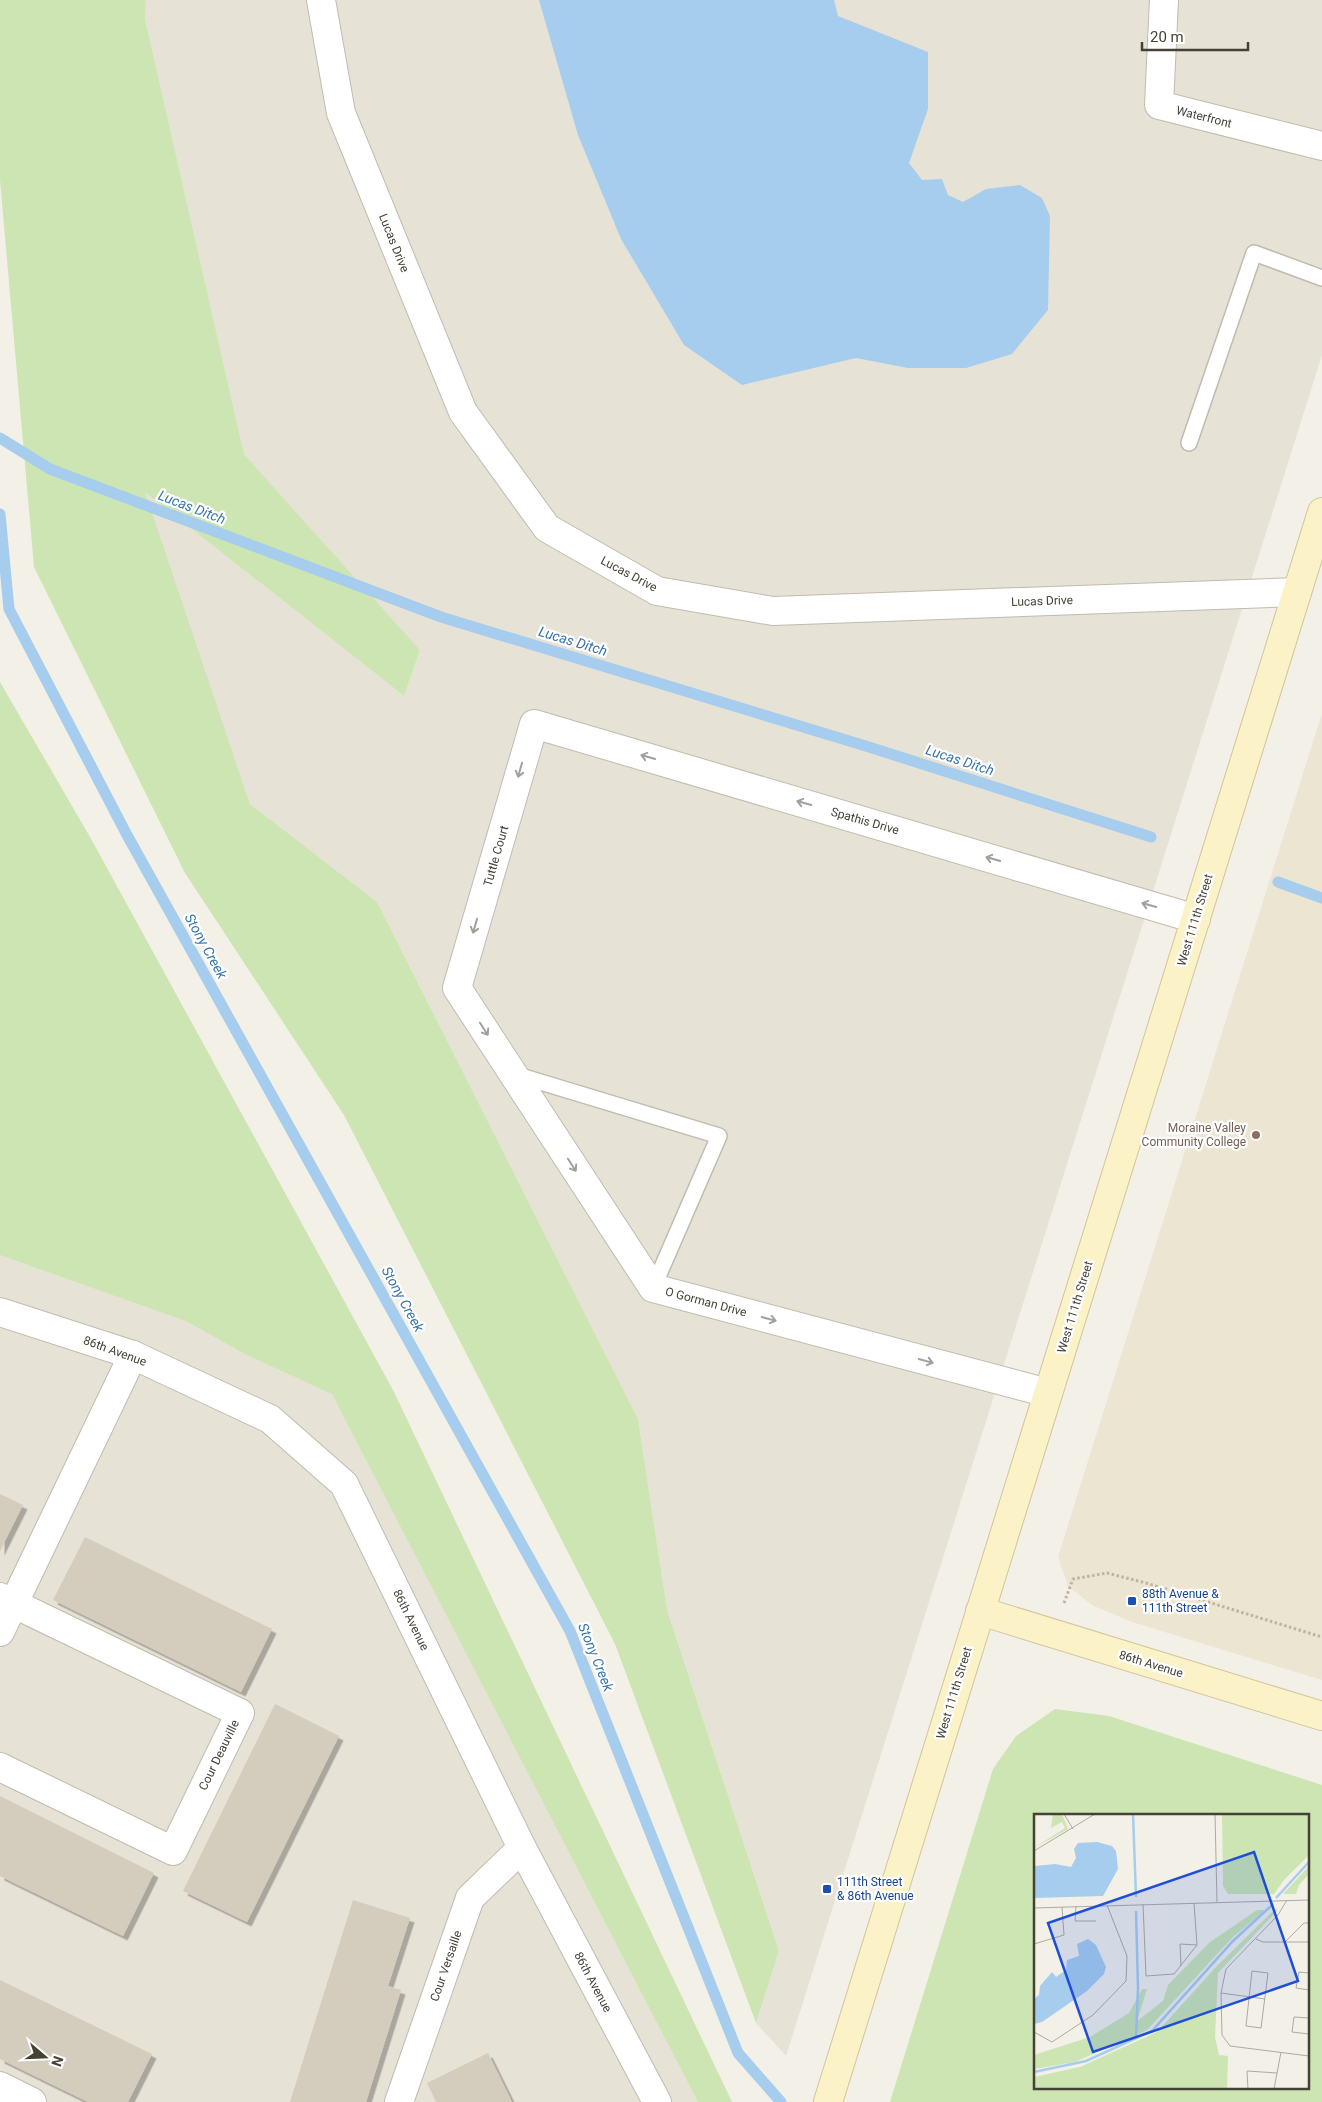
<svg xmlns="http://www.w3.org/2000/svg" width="1322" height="2102" font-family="Roboto,sans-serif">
	<defs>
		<filter id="shadow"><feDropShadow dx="4.5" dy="4.5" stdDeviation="0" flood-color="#0004"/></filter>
	</defs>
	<rect width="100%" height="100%" fill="#f3f0e7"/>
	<!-- residential -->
	<g fill="#e7e2d6">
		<polygon points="146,0 1322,0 1322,355 786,2056 756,2023 779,1951 667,1610 638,1419 377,902 250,804 144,491 404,696 420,650 244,454 145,19"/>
		<polygon points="0,1249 284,1345 360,1414 698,2102 0,2102"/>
	</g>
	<!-- education -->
	<polygon fill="#ebe5d2" points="1322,713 1322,1680 1132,1622 1092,1605 1068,1586 1058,1557"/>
	<!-- green -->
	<g fill="#cce5b2" fill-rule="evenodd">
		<polygon points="0,0 146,0 145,19 244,454 420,650 404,696 145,492 250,804 377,902 638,1419 667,1610 779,1951 756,2023 615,1644 344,1115 185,873 34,567 0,180"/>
		<polygon points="0,682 90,837 393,1390 732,2102 698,2102 332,1394 245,1354 186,1321 0,1255"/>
		<path d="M1055,1709L1109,1716L1322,1785V2102H890L993,1769L1016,1736ZM1036,1816H1308V2088H1036Z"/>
	</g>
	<!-- water -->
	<polygon fill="#a6cded" points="539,0 834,0 838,16 928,52 928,109 909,163 922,180 942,179 948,195 963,202 986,189 1020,185 1042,198 1050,216 1048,310 1012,354 966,368 908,368 856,358 742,385 684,345 621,239 578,135"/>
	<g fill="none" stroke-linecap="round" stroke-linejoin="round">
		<!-- stream -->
		<g stroke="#a6cded" stroke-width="11">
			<polyline points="0,438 50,469 441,617 869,747 1151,837"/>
			<polyline points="0,514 9,609 127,835 570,1631 738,2053 781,2102"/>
			<polyline points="1278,882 1322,898"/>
		</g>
	</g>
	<!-- building -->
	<g fill="#d4ccbd" filter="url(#shadow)">
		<polygon points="0,1494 23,1505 0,1551"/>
		<polygon points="85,1537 272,1629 241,1692 53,1600"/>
		<polygon points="275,1704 339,1736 247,1922 183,1891"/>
		<polygon points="0,1796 154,1873 123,1936 0,1876"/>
		<polygon points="353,1900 410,1918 388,1986 401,1990 366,2102 290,2102"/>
		<polygon points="0,1980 152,2054 128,2102 88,2102 0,2059"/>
		<polygon points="488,2053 512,2102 436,2102 427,2083"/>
	</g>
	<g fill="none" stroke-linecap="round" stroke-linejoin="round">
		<!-- lane casing -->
		<g stroke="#c1bbad" stroke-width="18">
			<g id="lane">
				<polyline points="1189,443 1254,253 1322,278"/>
				<polyline points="514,1074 719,1136 653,1288"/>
			</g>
		</g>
		<!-- street casing -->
		<g stroke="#c1bbad" stroke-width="30">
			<g id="street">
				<polyline points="321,0 341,113 463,412 547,528 657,591 773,611 1297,592"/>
				<polyline points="1164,0 1159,105 1322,146"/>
				<polyline points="0,1312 133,1355 270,1419 344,1484 522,1848 657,2102"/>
				<polyline points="1048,1393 653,1288 457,988 534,724 1196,919"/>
				<polyline points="0,1597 240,1713 173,1851 0,1767"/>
				<polyline points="0,1632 133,1355"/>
				<polyline points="0,2086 32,2102"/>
				<polyline points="399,2102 470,1898 522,1848"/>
			</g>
		</g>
		<!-- secondary casing -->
		<g stroke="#d1c599" stroke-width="30">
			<g id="secondary">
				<polyline points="980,1611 1322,1716"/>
				<polyline points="828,2102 1322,512"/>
			</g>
		</g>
		<!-- path -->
		<polyline stroke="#bfb49c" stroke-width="3" stroke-dasharray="2.5 2.5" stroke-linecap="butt" points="1064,1603 1073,1579 1107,1573 1146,1583 1322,1637"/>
		<!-- lane -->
		<use href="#lane" stroke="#fff" stroke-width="15"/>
		<!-- street -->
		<use href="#street" stroke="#fff" stroke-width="28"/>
		<!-- secondary -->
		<use href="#secondary" stroke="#fcf2c8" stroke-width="28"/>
	</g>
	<!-- one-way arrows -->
	<defs><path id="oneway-shaft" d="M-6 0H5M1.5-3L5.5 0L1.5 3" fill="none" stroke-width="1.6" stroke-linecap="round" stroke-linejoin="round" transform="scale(1.25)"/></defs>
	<g stroke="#a2a09b">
		<use href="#oneway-shaft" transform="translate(648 757) rotate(-164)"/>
		<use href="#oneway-shaft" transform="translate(520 770) rotate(106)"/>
		<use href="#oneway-shaft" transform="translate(804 803) rotate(-164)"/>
		<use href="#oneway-shaft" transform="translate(993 859) rotate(-164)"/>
		<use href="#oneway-shaft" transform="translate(1149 905) rotate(-164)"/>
		<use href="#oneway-shaft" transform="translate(475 926) rotate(106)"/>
		<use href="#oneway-shaft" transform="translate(484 1029) rotate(57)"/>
		<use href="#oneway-shaft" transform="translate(572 1165) rotate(57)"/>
		<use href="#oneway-shaft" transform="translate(769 1319) rotate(15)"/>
		<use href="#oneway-shaft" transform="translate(926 1361) rotate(15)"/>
	</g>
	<!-- markers -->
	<circle fill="#8d6e63" stroke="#fff" stroke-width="2" cx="1256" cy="1135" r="5"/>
	<g fill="#1a4fb4" stroke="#fff" stroke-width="2">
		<rect x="1127" y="1596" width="10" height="10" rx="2.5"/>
		<rect x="822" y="1884" width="10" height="10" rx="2.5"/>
	</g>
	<g text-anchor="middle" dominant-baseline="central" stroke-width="4.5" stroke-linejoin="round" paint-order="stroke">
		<!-- street labels -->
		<g font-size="12" fill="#464137" stroke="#fff">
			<text transform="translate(1204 117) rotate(14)">Waterfront</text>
			<text transform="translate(394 243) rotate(68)">Lucas Drive</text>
			<text transform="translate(629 574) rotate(28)">Lucas Drive</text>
			<text transform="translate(1042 601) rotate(-2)">Lucas Drive</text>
			<text transform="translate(865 821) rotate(16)">Spathis Drive</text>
			<text transform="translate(496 856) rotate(-74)">Tuttle Court</text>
			<text transform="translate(1195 920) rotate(-73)">West 111th Street</text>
			<text transform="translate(706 1302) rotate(15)">O Gorman Drive</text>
			<text transform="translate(1075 1307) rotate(-73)">West 111th Street</text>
			<text transform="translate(115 1351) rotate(20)">86th Avenue</text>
			<text transform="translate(411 1620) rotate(64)">86th Avenue</text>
			<text transform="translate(1151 1664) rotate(17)">86th Avenue</text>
			<text transform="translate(954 1693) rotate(-73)">West 111th Street</text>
			<text transform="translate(219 1755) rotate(-64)">Cour Deauville</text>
			<text transform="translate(446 1966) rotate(-71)">Cour Versaille</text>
			<text transform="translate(593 1982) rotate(62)">86th Avenue</text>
		</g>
		<!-- education labels -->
		<g font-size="12" fill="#785e54" stroke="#fff" text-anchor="end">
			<text x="1246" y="1128">Moraine Valley<tspan x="1246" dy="14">Community College</tspan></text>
		</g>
		<!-- transit labels -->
		<g font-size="12" fill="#164399" stroke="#fff" text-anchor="start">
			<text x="1142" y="1594">88th Avenue &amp;<tspan x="1142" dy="14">111th Street</tspan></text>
			<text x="837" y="1882">111th Street<tspan x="837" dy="14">&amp; 86th Avenue</tspan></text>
		</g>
		<!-- water labels -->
		<g font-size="14" font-style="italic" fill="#3474ad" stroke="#fff">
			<text transform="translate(192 507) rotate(21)">Lucas Ditch</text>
			<text transform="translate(573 641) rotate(17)">Lucas Ditch</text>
			<text transform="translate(960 760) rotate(18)">Lucas Ditch</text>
			<text transform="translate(206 946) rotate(61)">Stony Creek</text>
			<text transform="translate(403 1299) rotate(61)">Stony Creek</text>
			<text transform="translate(596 1657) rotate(68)">Stony Creek</text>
		</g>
	</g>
	<!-- overview -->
	<g transform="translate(1034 1814)">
		<rect width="275" height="275" fill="#f3f0e7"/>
		<path d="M19,0H28L34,15L0,34L31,14L28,8L17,14ZM188,0H275V41L250,66L240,80H194L189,72ZM275,52V60L265,71L262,80H249ZM241,95L244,96L184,159L181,223L185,241L194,242L193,275H0V263L46,253L123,218L182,153ZM223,96H231L199,123L113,216L41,248L0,255V241L56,223L95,199L108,175H113L103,207L129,187L134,171L176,128Z" fill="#cce5b2"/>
		<path d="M63,28L78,32L82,37L84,55L69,82L0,84L1,52L21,50L37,53L42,44L40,35L44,29ZM54,125L62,131L72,153L70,160L53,177L8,208L0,210V185L5,181L6,172L18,158L22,163L32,156L33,146L45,142L43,130Z" fill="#a6cded"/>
		<path fill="none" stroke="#a6cded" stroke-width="2.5" d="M99,0L102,83M242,84L275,48M102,224L104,174L102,97M0,258L52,247L118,217L199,127L239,90"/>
		<path fill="none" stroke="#aeaaa1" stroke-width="1" d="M30,0L39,15M181,0L183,88M0,37L61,0M253,86L244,101L192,155L187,179L188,221L196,232L275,242M109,90L112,162L140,160L163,131L160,89M42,92L41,107H62M0,94L275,86M222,125L229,128H275M251,128L270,109H275M0,130L30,121L28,93M0,130V94M147,152L146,130L163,131M218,157L234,159L227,214L212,212ZM275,159L265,158L262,174L275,176M187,179L231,185M275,204L260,203L258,218L275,220M0,218L18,228L59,201L92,167L93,142L73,91M214,275L213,257L243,259M240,275L247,238"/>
		<path fill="#1d4ed8" fill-opacity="0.15" stroke="#1d4ed8" stroke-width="2.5" d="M220,38L264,167L59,238L14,109Z"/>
		<rect width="275" height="275" fill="none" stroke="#464137" stroke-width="2.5"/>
	</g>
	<!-- north arrow -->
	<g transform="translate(45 2057) rotate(109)" stroke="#ffffff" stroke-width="4" paint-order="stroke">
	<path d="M0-4L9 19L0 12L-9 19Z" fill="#464137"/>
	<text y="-8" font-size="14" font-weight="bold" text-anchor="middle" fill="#464137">N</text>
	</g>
	<!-- scale -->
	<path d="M1142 42v8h106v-8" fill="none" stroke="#464137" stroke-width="2.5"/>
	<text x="1150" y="42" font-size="15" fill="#464137" stroke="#ffffff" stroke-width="4" paint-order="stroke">20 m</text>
</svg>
